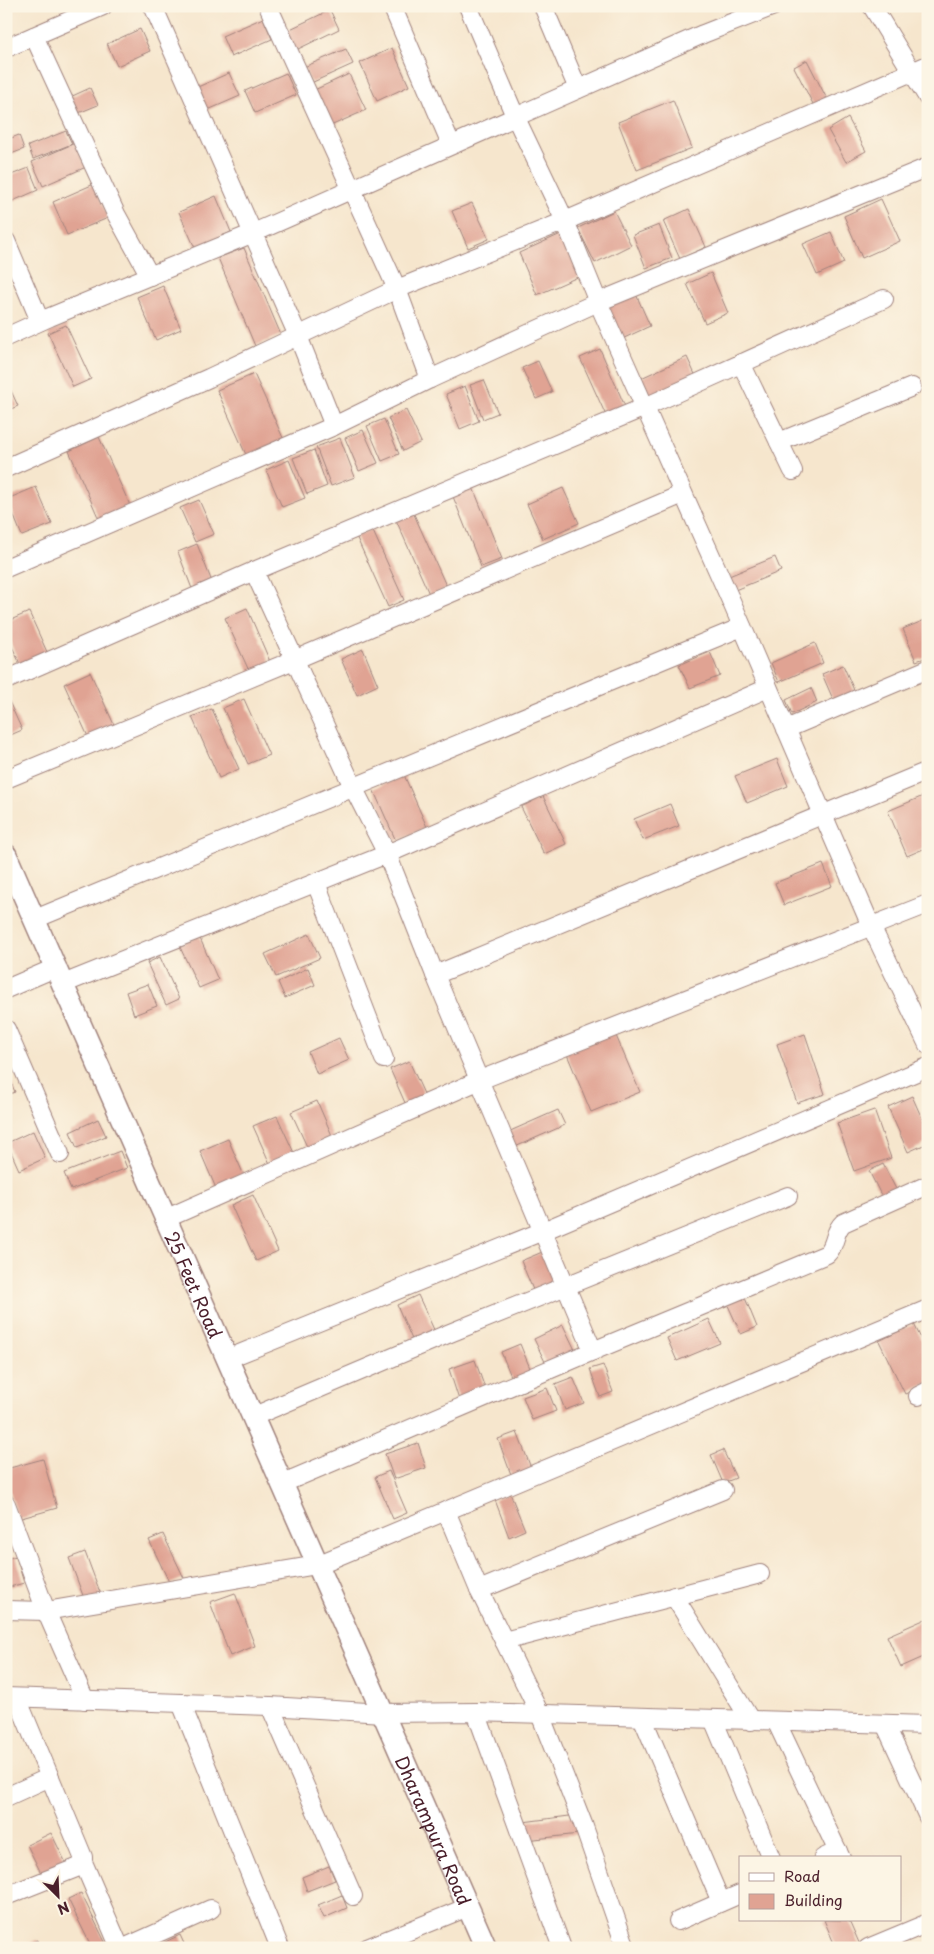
<svg xmlns="http://www.w3.org/2000/svg" width="934" height="1954" font-family="'Playpen Sans',sans-serif">
	<rect width="100%" height="100%" fill="#fcf5e5"/>
	<filter id="ink" filterUnits="userSpaceOnUse"><feTurbulence type="fractalNoise" baseFrequency=".02" numOctaves="2"/><feDisplacementMap in="SourceGraphic" scale="10" xChannelSelector="R" yChannelSelector="G"/><feConvolveMatrix kernelMatrix="1 2 1 2 8 2 1 2 1" color-interpolation-filters="sRGB"/></filter>
	<filter id="wash" filterUnits="userSpaceOnUse"><feTurbulence type="fractalNoise" baseFrequency=".0096" numOctaves="4" result="noise"/><feDisplacementMap in="SourceGraphic" scale="20" xChannelSelector="R" yChannelSelector="G"/><feGaussianBlur stdDeviation="1.12" result="paint"/><feColorMatrix in="noise" values="0 0 0 0 0 0 0 0 0 0 0 0 0 0 0 0 0 1.4 0 .05"/><feComposite in="paint" operator="in"/></filter>
	<g filter="url(#wash)">
		<rect width="100%" height="100%" fill="#f6e6cd"/>
		<g id="blocks">
			<!-- building -->
			<g fill="#e0a393">
				<polygon points="330,10 339,29 294,51 284,32"/>
				<polygon points="263,18 272,39 231,57 222,36"/>
				<polygon points="140,29 150,51 117,66 107,44"/>
				<polygon points="392,48 409,86 377,101 360,63"/>
				<polygon points="346,49 353,64 311,83 304,67"/>
				<polygon points="807,60 827,99 814,106 794,67"/>
				<polygon points="229,73 240,96 201,113 191,90"/>
				<polygon points="286,73 296,95 255,113 245,91"/>
				<polygon points="349,74 366,110 326,128 310,92"/>
				<polygon points="90,88 98,105 76,114 68,98"/>
				<polygon points="673,100 692,148 637,170 618,122"/>
				<polygon points="848,118 866,151 846,162 828,130"/>
				<polygon points="66,131 72,144 33,159 28,146"/>
				<polygon points="19,135 24,149 6,156 6,140"/>
				<polygon points="75,143 86,167 43,186 32,162"/>
				<polygon points="29,168 38,190 6,204 6,177"/>
				<polygon points="94,184 108,218 67,235 53,202"/>
				<polygon points="216,196 231,232 195,248 179,212"/>
				<polygon points="881,199 900,241 862,258 844,216"/>
				<polygon points="472,203 489,239 468,248 452,211"/>
				<polygon points="689,209 706,247 680,259 663,221"/>
				<polygon points="614,211 631,245 595,263 578,228"/>
				<polygon points="659,225 672,258 646,268 633,235"/>
				<polygon points="831,232 844,263 817,275 803,244"/>
				<polygon points="561,234 580,276 537,295 519,253"/>
				<polygon points="244,248 281,335 255,346 218,258"/>
				<polygon points="711,273 728,313 705,323 687,284"/>
				<polygon points="163,286 181,329 156,340 137,297"/>
				<polygon points="635,292 650,326 622,339 607,305"/>
				<polygon points="66,325 91,379 73,387 48,333"/>
				<polygon points="600,349 627,411 608,420 580,358"/>
				<polygon points="687,357 698,381 649,402 639,379"/>
				<polygon points="538,361 552,392 536,399 522,368"/>
				<polygon points="254,374 284,440 247,457 217,390"/>
				<polygon points="6,380 18,406 6,411"/>
				<polygon points="484,380 498,413 483,419 470,385"/>
				<polygon points="465,386 479,421 460,429 446,394"/>
				<polygon points="406,410 421,442 403,451 388,418"/>
				<polygon points="384,419 399,454 382,461 367,426"/>
				<polygon points="363,430 378,463 359,471 345,438"/>
				<polygon points="99,437 133,512 102,526 69,451"/>
				<polygon points="340,438 355,477 331,486 316,447"/>
				<polygon points="314,450 327,486 307,494 293,458"/>
				<polygon points="289,460 305,498 282,507 266,470"/>
				<polygon points="472,485 502,559 481,567 452,494"/>
				<polygon points="36,487 52,524 22,536 7,499"/>
				<polygon points="563,488 579,523 543,539 527,504"/>
				<polygon points="199,500 214,534 195,542 180,508"/>
				<polygon points="413,512 447,588 430,596 396,520"/>
				<polygon points="372,529 404,600 388,607 356,536"/>
				<polygon points="197,544 214,587 194,594 178,552"/>
				<polygon points="775,557 781,571 735,590 729,576"/>
				<polygon points="247,608 271,664 250,673 225,618"/>
				<polygon points="29,612 47,652 20,664 6,633 6,622"/>
				<polygon points="925,620 928,625 928,657 916,661 903,629"/>
				<polygon points="815,643 823,663 779,682 771,663"/>
				<polygon points="363,649 378,685 357,695 341,659"/>
				<polygon points="710,652 720,676 690,688 679,665"/>
				<polygon points="843,665 857,697 836,706 822,674"/>
				<polygon points="90,672 116,729 90,741 64,684"/>
				<polygon points="811,688 817,702 792,714 786,700"/>
				<polygon points="6,695 22,730 6,737"/>
				<polygon points="244,699 269,755 248,764 223,708"/>
				<polygon points="212,709 239,769 219,778 192,717"/>
				<polygon points="777,759 788,786 747,803 735,776"/>
				<polygon points="404,775 427,827 396,841 373,789"/>
				<polygon points="928,794 928,847 907,856 888,811"/>
				<polygon points="543,796 566,844 544,854 521,807"/>
				<polygon points="670,804 679,826 643,840 634,819"/>
				<polygon points="823,864 832,886 784,905 775,883"/>
				<polygon points="309,934 320,958 276,977 265,954"/>
				<polygon points="199,936 218,980 199,988 179,945"/>
				<polygon points="160,957 179,999 166,1005 147,963"/>
				<polygon points="308,968 315,985 285,998 278,982"/>
				<polygon points="148,984 157,1006 134,1015 126,992"/>
				<polygon points="614,1031 640,1092 591,1112 566,1052"/>
				<polygon points="805,1034 825,1094 797,1103 777,1044"/>
				<polygon points="339,1038 349,1060 317,1074 308,1052"/>
				<polygon points="409,1061 425,1096 406,1105 390,1069"/>
				<polygon points="6,1070 15,1092 6,1095"/>
				<polygon points="912,1096 928,1132 928,1143 908,1152 888,1107"/>
				<polygon points="317,1101 334,1140 309,1151 291,1112"/>
				<polygon points="558,1110 565,1125 515,1147 508,1132"/>
				<polygon points="874,1110 891,1158 854,1171 837,1123"/>
				<polygon points="277,1116 295,1155 271,1166 253,1126"/>
				<polygon points="98,1119 106,1136 77,1148 70,1132"/>
				<polygon points="33,1131 45,1158 19,1170 7,1143"/>
				<polygon points="228,1139 246,1180 218,1193 200,1151"/>
				<polygon points="120,1151 127,1168 71,1190 64,1173"/>
				<polygon points="883,1164 897,1191 883,1199 869,1171"/>
				<polygon points="253,1195 278,1251 256,1261 231,1205"/>
				<polygon points="547,1250 562,1286 536,1297 521,1261"/>
				<polygon points="743,1293 757,1327 741,1334 726,1301"/>
				<polygon points="418,1295 436,1334 414,1344 397,1305"/>
				<polygon points="709,1319 720,1343 677,1361 667,1338"/>
				<polygon points="914,1324 928,1353 928,1383 905,1394 879,1341"/>
				<polygon points="563,1325 576,1352 547,1366 534,1339"/>
				<polygon points="520,1344 532,1373 513,1381 501,1352"/>
				<polygon points="475,1360 487,1394 460,1403 449,1369"/>
				<polygon points="603,1365 613,1392 600,1397 590,1369"/>
				<polygon points="573,1377 584,1403 565,1410 555,1384"/>
				<polygon points="547,1388 556,1411 532,1420 523,1397"/>
				<polygon points="517,1432 533,1473 513,1480 498,1439"/>
				<polygon points="418,1443 426,1468 394,1479 385,1454"/>
				<polygon points="723,1450 736,1478 723,1483 711,1455"/>
				<polygon points="43,1459 57,1508 18,1519 6,1477 6,1469"/>
				<polygon points="389,1471 407,1513 393,1519 375,1477"/>
				<polygon points="510,1493 525,1530 509,1537 495,1500"/>
				<polygon points="163,1534 184,1578 170,1584 149,1540"/>
				<polygon points="85,1552 101,1595 85,1601 69,1558"/>
				<polygon points="16,1556 24,1583 6,1588 6,1559"/>
				<polygon points="235,1593 255,1646 230,1656 210,1602"/>
				<polygon points="928,1618 928,1655 901,1667 887,1636"/>
				<polygon points="577,1815 579,1834 526,1840 523,1822"/>
				<polygon points="51,1833 66,1863 42,1875 27,1845"/>
				<polygon points="329,1866 335,1880 307,1891 302,1877"/>
				<polygon points="81,1893 106,1944 98,1948 92,1948 68,1899"/>
				<polygon points="342,1895 347,1908 324,1918 318,1905"/>
				<polygon points="824,1920 849,1920 860,1945 853,1948 836,1948"/>
				<polygon points="180,1935 186,1948 166,1948 163,1943"/>
				<polygon points="37,1940 40,1948 20,1948"/>
			</g>
		</g>
	</g>
	<g filter="url(#ink)">
		<use href="#blocks" fill-opacity="0" stroke="#a0827c" stroke-width="1"/>
		<g fill="none" stroke-linecap="round" stroke-linejoin="round">
			<!-- minor casing -->
			<g stroke="#a0827c" stroke-width="20">
				<g id="minor">
					<polyline points="153,6 298,336 334,426"/>
					<polyline points="268,6 397,289 430,379"/>
					<polyline points="392,6 451,144"/>
					<polyline points="468,6 515,116 565,221 598,302 732,603 871,926 928,1045"/>
					<polyline points="543,6 578,89"/>
					<polyline points="872,6 928,98"/>
					<polyline points="34,36 116,214 150,276"/>
					<polyline points="6,48 103,6"/>
					<polyline points="6,241 40,321"/>
					<polyline points="6,337 50,317 251,234 703,34 774,6"/>
					<polyline points="741,363 793,471"/>
					<polyline points="779,442 912,387"/>
					<polyline points="6,468 209,378 397,289 565,221 928,65"/>
					<polyline points="6,568 334,426 430,379 598,302 928,167"/>
					<polyline points="254,571 353,787 387,854 435,975"/>
					<polyline points="6,680 254,571 645,407 884,299"/>
					<polyline points="786,729 928,669"/>
					<path d="M928,771L435,975L593,1351L827,1254C837,1244 833,1232 843,1223L928,1185"/>
					<polyline points="6,779 294,660 683,494"/>
					<polyline points="316,883 384,1059"/>
					<polyline points="35,919 742,627"/>
					<polyline points="63,984 387,854 768,688"/>
					<polyline points="6,989 57,967"/>
					<polyline points="6,1029 60,1154"/>
					<polyline points="165,1219 480,1080 928,904"/>
					<polyline points="227,1359 543,1231 928,1067"/>
					<polyline points="918,1396 928,1391"/>
					<polyline points="252,1417 450,1333 788,1196"/>
					<polyline points="281,1484 593,1351"/>
					<polyline points="6,1504 46,1611 85,1700"/>
					<polyline points="446,1511 479,1590 540,1714 583,1824 626,1948"/>
					<polyline points="479,1590 723,1490"/>
					<polyline points="674,1596 751,1721"/>
					<polyline points="6,1610 46,1611 317,1565 928,1309"/>
					<polyline points="504,1641 760,1574"/>
					<polyline points="6,1697 270,1706 383,1713 476,1712 928,1725"/>
					<polyline points="181,1703 280,1948"/>
					<polyline points="270,1706 353,1896"/>
					<polyline points="476,1712 562,1948"/>
					<polyline points="642,1717 721,1902"/>
					<polyline points="713,1719 771,1858"/>
					<polyline points="776,1721 841,1858"/>
					<polyline points="885,1724 928,1817"/>
					<polyline points="6,1797 50,1777"/>
					<polyline points="823,1858 838,1851"/>
					<polyline points="83,1862 120,1948"/>
					<polyline points="6,1896 79,1867 83,1862 83,1857 17,1698"/>
					<polyline points="678,1921 740,1894"/>
					<polyline points="124,1948 211,1909"/>
					<polyline points="367,1948 468,1907"/>
					<polyline points="868,1948 928,1923"/>
				</g>
			</g>
			<!-- tertiary casing -->
			<g stroke="#a0827c" stroke-width="24">
				<g id="tertiary">
					<path id="s1" d="M6,855L486,1948"/>
				</g>
			</g>
			<!-- minor -->
			<use href="#minor" stroke="#fff" stroke-width="18"/>
			<!-- tertiary -->
			<use href="#tertiary" stroke="#fff" stroke-width="21"/>
		</g>
	</g>
	<g text-anchor="middle" dominant-baseline="central" stroke-width="5" stroke-linejoin="round" paint-order="stroke">
		<!-- street labels -->
		<g font-size="18" fill="#4a1f2b" stroke="#fcf5e5">
			<text stroke="none"><textPath href="#s1" startOffset="469">25 Feet Road</textPath></text>
			<text stroke="none"><textPath href="#s1" startOffset="1065">Dharampura Road</textPath></text>
		</g>
	</g>
	<!-- margin -->
	<rect width="934" height="1954" fill="none" stroke="#fcf5e5" stroke-width="25"/>
	<!-- legend -->
	<rect x="739" y="1856" width="162" height="65" fill="#fcf5e5" stroke="#b59f9b"/>
	<rect x="749" y="1873" width="25" height="8" fill="#ffffff" stroke="#b59f9b"/>
	<text x="784" y="1882" font-size="15" fill="#4a1f2b">Road</text>
	<rect x="749" y="1894" width="25" height="15" fill="#e0a393" stroke="#b59f9b"/>
	<text x="784" y="1906" font-size="15" fill="#4a1f2b">Building</text>
	<!-- north arrow -->
	<g transform="translate(58 1896) rotate(156)" stroke="#fcf5e5" stroke-width="4" paint-order="stroke">
	<path d="M0-4L9 19L0 12L-9 19Z" fill="#4a1f2b"/>
	<text y="-8" font-size="14" font-weight="bold" text-anchor="middle" fill="#4a1f2b">N</text>
	</g>
</svg>
